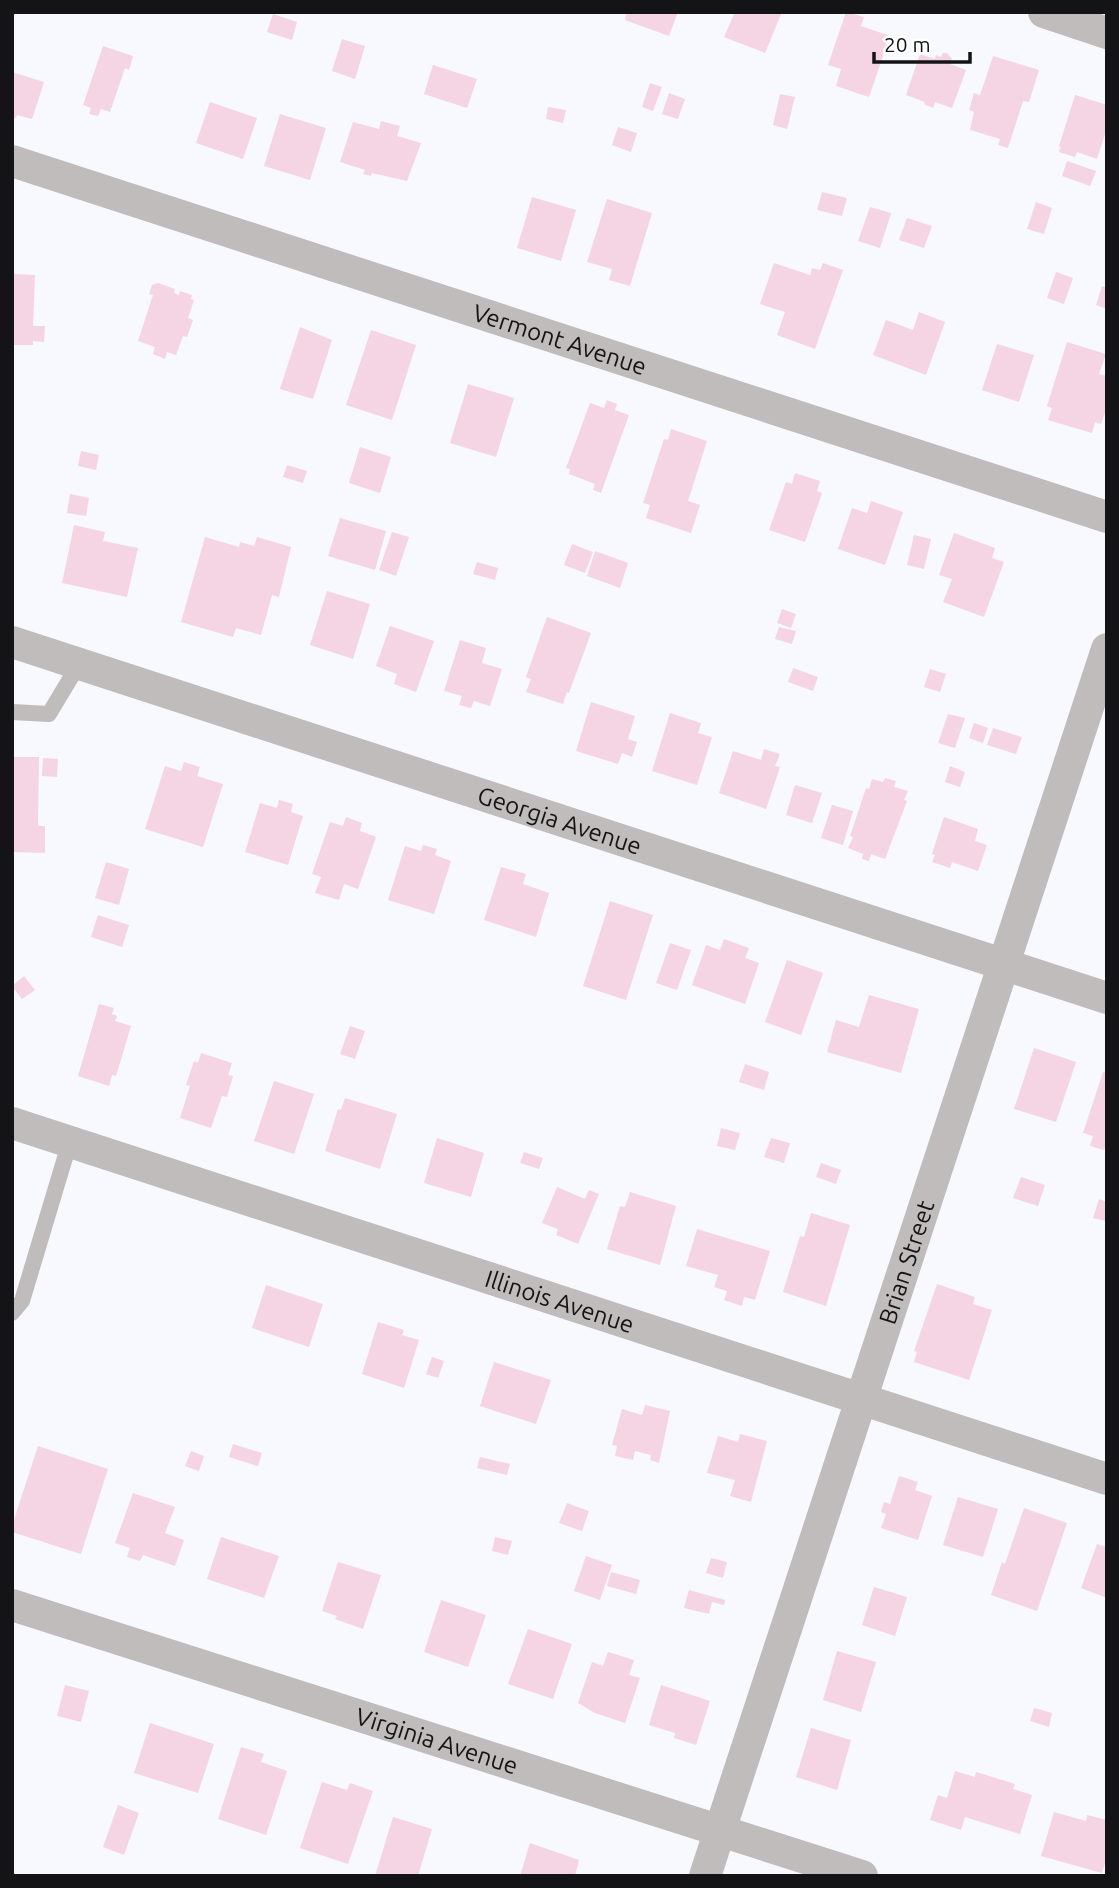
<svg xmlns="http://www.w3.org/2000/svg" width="1119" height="1888" font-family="Ubuntu,sans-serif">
	<rect width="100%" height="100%" fill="#f7f9ff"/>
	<!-- building -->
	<g fill="#f5d4e4">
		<polygon points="627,12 678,12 669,36 625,20"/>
		<polygon points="735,12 782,12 765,53 724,37"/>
		<polygon points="846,12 864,17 861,26 890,36 869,97 836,86 841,69 828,65"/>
		<polygon points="273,14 297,22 292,40 267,32"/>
		<polygon points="342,39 365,46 355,79 332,71"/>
		<polygon points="103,46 133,56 129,70 125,68 110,112 101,109 98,116 89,114 91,108 83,105"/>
		<polygon points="943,53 947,53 952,59 950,64 966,70 952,108 935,102 933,108 924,104 925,102 906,95 920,54 935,59 936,55 941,57"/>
		<polygon points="993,56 1039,70 1029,102 1023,101 1008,148 998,145 1000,139 970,130 974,112 969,110 974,93 980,95"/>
		<polygon points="433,65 477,79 467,108 424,94"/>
		<polygon points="12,72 44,82 32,119 17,115 16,118 12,117"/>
		<polygon points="650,83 662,87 653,111 642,107"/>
		<polygon points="669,93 685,99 678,119 662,114"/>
		<polygon points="780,94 795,97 787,129 773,125"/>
		<polygon points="1075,95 1107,105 1107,128 1097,159 1077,152 1075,157 1059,152 1061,147 1059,146"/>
		<polygon points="210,102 257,118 243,159 196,143"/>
		<polygon points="548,107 566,110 563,123 546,119"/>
		<polygon points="280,114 326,128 310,180 264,166"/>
		<polygon points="381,121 400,126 397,136 421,143 407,181 372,173 371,176 363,174 365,170 340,162 353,122 379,129"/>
		<polygon points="618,127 637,133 631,152 612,145"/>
		<polygon points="1067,161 1096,171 1090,186 1062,176"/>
		<polygon points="822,192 847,198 842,216 817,210"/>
		<polygon points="532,197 576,210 561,261 517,248"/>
		<polygon points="607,199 652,213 630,286 609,280 612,269 587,262"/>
		<polygon points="1036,202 1052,208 1044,234 1027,229"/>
		<polygon points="870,207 891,213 880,248 858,241"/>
		<polygon points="907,218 932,226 924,248 899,240"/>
		<polygon points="774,263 810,275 812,268 820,270 823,263 843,270 815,349 777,335 785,312 760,304"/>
		<polygon points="1056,272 1073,278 1064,304 1047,298"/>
		<polygon points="12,274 35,275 33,326 45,326 44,342 33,341 33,345 12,345"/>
		<polygon points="158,283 175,289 174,293 179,295 180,291 192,295 191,299 194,300 188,318 193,320 187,337 183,336 176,355 167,352 165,359 153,354 155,347 138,341 153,295 149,294 152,285"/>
		<polygon points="1102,286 1107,288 1107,309 1096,305"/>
		<polygon points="919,312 945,322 926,375 873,355 886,320 913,330"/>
		<polygon points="300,327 332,340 313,399 280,389"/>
		<polygon points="371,330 416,345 392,420 346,405"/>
		<polygon points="1067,342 1106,354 1099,374 1107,376 1107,407 1101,424 1095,422 1092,433 1048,420 1052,408 1047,406"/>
		<polygon points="997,344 1034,355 1019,402 982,390"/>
		<polygon points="468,384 514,398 496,457 450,443"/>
		<polygon points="607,400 617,404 615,410 629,415 601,493 593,490 595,484 569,474 570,469 566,468 590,403 604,408"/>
		<polygon points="671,429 707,441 688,501 700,505 691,533 646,518 650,505 643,503 664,439 668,440"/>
		<polygon points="360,447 391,457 380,493 349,483"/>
		<polygon points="81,451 99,455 96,470 78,466"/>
		<polygon points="287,465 307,471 303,483 283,477"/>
		<polygon points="795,473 820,481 817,491 822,493 805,542 769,530 786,482 792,484"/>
		<polygon points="70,494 89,498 86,516 67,513"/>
		<polygon points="871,501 903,512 885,565 838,549 852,508 867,513"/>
		<polygon points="340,518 386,531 375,570 328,556"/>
		<polygon points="74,525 105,532 103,541 138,548 127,597 62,583"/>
		<polygon points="392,532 409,537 396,576 379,570"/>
		<polygon points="954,533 995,548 992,558 1004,562 984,617 943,602 952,579 939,575"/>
		<polygon points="914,535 931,539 924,569 907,565"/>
		<polygon points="205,537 239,547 240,542 254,546 257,537 291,547 279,597 272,595 261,635 236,628 233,637 181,622"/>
		<polygon points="572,544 593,552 585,573 564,565"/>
		<polygon points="595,551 628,563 620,588 587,576"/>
		<polygon points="477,562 498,568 495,580 473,574"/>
		<polygon points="327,591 370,604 353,659 310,645"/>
		<polygon points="782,609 796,614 791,628 777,623"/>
		<polygon points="547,617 591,633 569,693 567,692 563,704 526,692 531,679 526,677"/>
		<polygon points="390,626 434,641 416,692 394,684 397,674 376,666"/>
		<polygon points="779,627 796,631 792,644 775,639"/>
		<polygon points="460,640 486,648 482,663 502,669 490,706 474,701 471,708 459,705 462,696 444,691"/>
		<polygon points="793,668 818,677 813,691 788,682"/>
		<polygon points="930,669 946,674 940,692 924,687"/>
		<polygon points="591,702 635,716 628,739 637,742 632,757 622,753 618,764 576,751"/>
		<polygon points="670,713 701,723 698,733 712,737 697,785 652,771"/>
		<polygon points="948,714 965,718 955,748 938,743"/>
		<polygon points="974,723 988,728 983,743 969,738"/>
		<polygon points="993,728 1022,737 1016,754 987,745"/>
		<polygon points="764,749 780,754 775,766 780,767 766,809 719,793 733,751 761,760"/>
		<polygon points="12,757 39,757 38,826 45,826 45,853 12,852"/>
		<polygon points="43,758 58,759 57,777 42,776"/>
		<polygon points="184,762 200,767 197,776 223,784 203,847 145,829 165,766 181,771"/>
		<polygon points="950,766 965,772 960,787 945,782"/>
		<polygon points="885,778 896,781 894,787 908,791 904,800 907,801 885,859 871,854 869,861 862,859 863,854 848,848 853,837 850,836 866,788 869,789 872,779 883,782"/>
		<polygon points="795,785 822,793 812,823 786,815"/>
		<polygon points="279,800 293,804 291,812 303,816 288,865 245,852 260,803 277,808"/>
		<polygon points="832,805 853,811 843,845 821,838"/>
		<polygon points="346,817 362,823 360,831 376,837 358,889 344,884 339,900 315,893 321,877 312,874 330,822 343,826"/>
		<polygon points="944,817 978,829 975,841 987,845 978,871 952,862 950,868 932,862 935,855 932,854"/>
		<polygon points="423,845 437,849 435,855 451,861 434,914 388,900 405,846 421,851"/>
		<polygon points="106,862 129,869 119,905 95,898"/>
		<polygon points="501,867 526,874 523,884 549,893 536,937 484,920"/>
		<polygon points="610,901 653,915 626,1000 583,986"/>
		<polygon points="98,915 129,925 122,947 91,937"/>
		<polygon points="724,939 749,948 745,958 759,963 745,1004 692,985 706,945 720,950"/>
		<polygon points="670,943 691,950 677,990 656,983"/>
		<polygon points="787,960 823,973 801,1035 765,1022"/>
		<polygon points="24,976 35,990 22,999 12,986"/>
		<polygon points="869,995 919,1009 901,1073 827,1052 836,1020 859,1027"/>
		<polygon points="99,1004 114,1008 112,1014 117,1016 115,1021 131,1026 116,1076 112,1075 109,1086 78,1076"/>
		<polygon points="350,1026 365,1031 355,1059 340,1054"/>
		<polygon points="1034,1048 1076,1062 1056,1122 1014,1109"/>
		<polygon points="201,1053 232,1063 228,1075 233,1076 227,1097 222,1096 211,1128 180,1118 190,1086 186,1085 194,1061 198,1063"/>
		<polygon points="745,1064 769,1072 764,1090 739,1082"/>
		<polygon points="1103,1072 1107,1073 1107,1142 1104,1150 1090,1146 1093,1136 1083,1133"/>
		<polygon points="274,1081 314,1094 294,1154 254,1141"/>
		<polygon points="345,1098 397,1114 380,1169 325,1151 338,1109 341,1110"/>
		<polygon points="721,1128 740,1133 735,1150 717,1146"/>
		<polygon points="437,1138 484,1153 471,1197 424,1183"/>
		<polygon points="771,1138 790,1143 784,1163 764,1157"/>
		<polygon points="524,1152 543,1158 539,1169 520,1163"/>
		<polygon points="821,1163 841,1170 836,1184 816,1177"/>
		<polygon points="1021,1177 1045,1185 1038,1206 1013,1198"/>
		<polygon points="557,1187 585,1199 589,1190 599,1194 578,1244 556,1235 558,1229 542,1223"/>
		<polygon points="630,1192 676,1206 660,1265 607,1249 620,1206 625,1207"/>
		<polygon points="1099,1199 1107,1202 1106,1221 1093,1218"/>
		<polygon points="811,1213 850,1225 826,1306 783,1292 800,1236 804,1237"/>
		<polygon points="697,1229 770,1251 755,1300 744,1297 742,1306 724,1300 727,1291 714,1287 718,1275 686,1266"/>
		<polygon points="937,1284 975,1297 973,1304 992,1310 969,1380 914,1362 917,1352 914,1351"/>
		<polygon points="266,1285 323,1304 309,1347 252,1328"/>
		<polygon points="378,1322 404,1330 402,1335 419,1340 404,1388 362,1374"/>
		<polygon points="432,1357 444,1361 438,1378 426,1374"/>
		<polygon points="494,1362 551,1380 536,1424 480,1406"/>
		<polygon points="645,1405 670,1411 659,1463 650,1460 651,1455 635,1451 633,1460 615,1456 617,1446 612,1445 622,1409 642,1415"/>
		<polygon points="740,1434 767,1441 751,1502 730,1496 735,1480 707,1473 718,1436 738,1442"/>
		<polygon points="233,1444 262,1453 258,1466 229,1457"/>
		<polygon points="38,1446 108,1469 81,1554 12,1532 12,1526"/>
		<polygon points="191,1451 204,1456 199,1471 185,1466"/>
		<polygon points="480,1457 510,1464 507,1475 477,1468"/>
		<polygon points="899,1476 918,1482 915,1490 932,1496 918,1540 881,1528 886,1514 881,1512 884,1502 890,1504"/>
		<polygon points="133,1493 175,1507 165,1533 184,1540 175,1566 143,1555 140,1561 127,1557 130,1548 115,1543"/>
		<polygon points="958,1497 998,1509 983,1557 943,1545"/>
		<polygon points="567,1503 589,1511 582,1531 559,1523"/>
		<polygon points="1024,1508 1067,1523 1037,1611 991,1595 1002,1562 1005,1564"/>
		<polygon points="221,1537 279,1556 264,1598 207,1579"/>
		<polygon points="495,1537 512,1541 508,1555 492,1551"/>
		<polygon points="1097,1544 1107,1547 1107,1598 1081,1588"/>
		<polygon points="586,1556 612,1565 600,1600 574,1591"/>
		<polygon points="711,1558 727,1562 723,1578 706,1573"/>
		<polygon points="338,1562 381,1575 363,1629 335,1619 337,1616 322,1611"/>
		<polygon points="611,1572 640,1580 636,1594 607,1586"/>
		<polygon points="874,1587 907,1597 895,1636 862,1625"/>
		<polygon points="689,1590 725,1600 724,1605 712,1602 709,1614 684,1608"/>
		<polygon points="441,1600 486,1615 468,1667 424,1652"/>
		<polygon points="528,1629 572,1644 553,1699 508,1684"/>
		<polygon points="837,1651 876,1662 861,1712 823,1700"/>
		<polygon points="608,1652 634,1660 629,1675 640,1678 625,1723 595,1713 578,1703 592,1662 603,1666"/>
		<polygon points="65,1685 89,1691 81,1722 57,1716"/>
		<polygon points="661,1685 710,1701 696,1745 674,1738 675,1733 649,1725"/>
		<polygon points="1034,1708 1052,1713 1049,1727 1030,1721"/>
		<polygon points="150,1723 214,1744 198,1793 134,1773"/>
		<polygon points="811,1728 851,1740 837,1790 796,1777"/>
		<polygon points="241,1747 264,1754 261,1762 287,1771 266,1835 218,1819"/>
		<polygon points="955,1771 975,1777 976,1772 1015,1784 1013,1789 1032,1795 1020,1834 965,1817 961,1830 930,1820 938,1795 947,1798"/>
		<polygon points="322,1782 347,1790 350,1783 373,1791 348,1864 300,1848"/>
		<polygon points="118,1805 139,1813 124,1855 103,1847"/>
		<polygon points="1054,1812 1086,1821 1087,1815 1107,1820 1107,1856 1102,1873 1041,1856"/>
		<polygon points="393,1817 432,1829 418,1876 375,1876"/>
		<polygon points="530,1843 579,1860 575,1876 520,1876"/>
	</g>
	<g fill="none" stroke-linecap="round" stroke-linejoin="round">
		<!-- service -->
		<g stroke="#bfbcbb" stroke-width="16">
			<polyline points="12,712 49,714 79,664"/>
			<polyline points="12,1313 22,1301 70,1141"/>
		</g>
		<!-- minor -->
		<g stroke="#bfbcbb" stroke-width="32">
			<polyline points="1044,12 1107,33"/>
			<path id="s1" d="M12,161L1107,517"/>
			<path id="s2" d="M12,642L1107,998"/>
			<path id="s3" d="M12,1123L1107,1479"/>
			<path id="s4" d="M12,1605L862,1876"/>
			<path id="s5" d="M705,1876L1107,649"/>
		</g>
	</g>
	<g text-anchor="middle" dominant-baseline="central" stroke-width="5" stroke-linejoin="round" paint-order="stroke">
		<!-- street labels -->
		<g font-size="24" fill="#141416" stroke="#fff">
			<text stroke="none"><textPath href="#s1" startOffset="576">Vermont Avenue</textPath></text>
			<text stroke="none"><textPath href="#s2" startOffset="576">Georgia Avenue</textPath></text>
			<text stroke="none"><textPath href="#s5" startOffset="646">Brian Street</textPath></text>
			<text stroke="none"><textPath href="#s3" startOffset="576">Illinois Avenue</textPath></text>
			<text stroke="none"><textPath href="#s4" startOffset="446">Virginia Avenue</textPath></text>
		</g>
	</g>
	<!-- border -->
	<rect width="1119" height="1888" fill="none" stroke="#141416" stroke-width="28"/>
	<!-- scale -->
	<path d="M874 52v10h96v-10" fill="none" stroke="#141416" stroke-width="3.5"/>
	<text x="884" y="52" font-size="21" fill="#141416" stroke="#ffffff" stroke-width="5" paint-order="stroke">20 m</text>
</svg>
